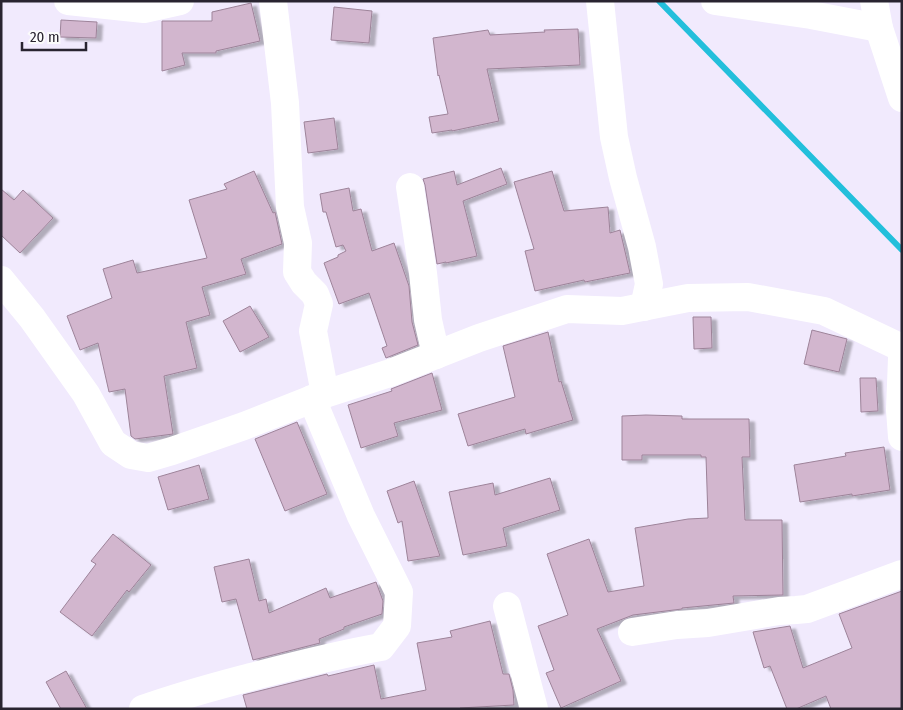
<svg xmlns="http://www.w3.org/2000/svg" width="903" height="710" font-family="'Fira Sans Condensed',sans-serif">
	<defs>
		<filter id="shadow"><feDropShadow dx="5.5" dy="3" stdDeviation="1" flood-color="#0004"/></filter>
	</defs>
	<rect width="100%" height="100%" fill="#f1eafd"/>
	<g fill="none" stroke-linecap="round" stroke-linejoin="round">
		<!-- stream -->
		<polyline stroke="#23bfdb" stroke-width="6" points="659,1 902,250"/>
	</g>
	<!-- building -->
	<g fill="#d2b6ce" stroke="#9d8399" filter="url(#shadow)">
		<polygon points="251,3 260,41 216,51 216,53 182,53 185,65 162,71 162,21 212,21 212,12"/>
		<polygon points="334,7 372,11 369,43 331,40"/>
		<polygon points="61,20 97,22 96,38 60,37"/>
		<polygon points="578,29 580,65 487,69 499,121 452,131 452,130 432,133 429,117 448,114 439,75 438,76 433,38 488,30 490,35 545,32 544,30"/>
		<polygon points="334,118 338,149 308,153 304,122"/>
		<polygon points="501,168 507,184 463,201 477,256 446,263 446,262 437,264 425,185 423,179 454,171 457,185"/>
		<polygon points="254,171 273,213 275,212 282,244 241,259 246,274 202,287 210,315 186,322 197,368 164,376 173,434 135,439 131,436 125,389 109,392 98,343 80,350 67,316 112,298 103,269 133,260 137,273 207,258 189,200 227,189 224,184"/>
		<polygon points="552,171 564,211 608,207 610,233 620,230 630,273 585,282 584,280 535,291 525,251 534,249 514,182"/>
		<polygon points="349,188 353,211 361,209 372,251 394,243 409,286 412,322 418,345 386,358 382,348 387,346 369,293 339,304 324,263 338,257 338,255 346,251 343,245 336,247 326,212 323,212 320,194"/>
		<polygon points="1,189 14,200 23,190 53,218 20,253 1,235"/>
		<polygon points="250,306 269,337 240,352 223,321"/>
		<polygon points="693,317 711,317 712,348 694,349"/>
		<polygon points="812,330 847,339 839,372 804,364"/>
		<polygon points="548,332 559,382 561,381 573,420 526,434 525,429 468,446 458,414 515,397 503,346"/>
		<polygon points="432,373 442,410 394,423 398,436 361,448 348,405 392,391 391,389"/>
		<polygon points="860,378 876,378 878,411 861,412"/>
		<polygon points="646,415 682,416 682,419 749,419 750,457 742,457 745,520 782,520 783,595 733,596 734,603 682,608 682,609 633,615 597,629 621,681 561,708 546,673 554,670 538,626 568,615 547,554 589,539 608,592 644,586 635,528 688,519 708,518 706,457 701,457 701,455 642,455 642,460 622,460 622,416"/>
		<polygon points="297,422 327,494 285,511 255,439"/>
		<polygon points="884,447 890,490 852,496 852,494 800,502 794,465 846,456 845,453"/>
		<polygon points="199,465 209,499 168,510 158,477"/>
		<polygon points="550,478 560,510 503,528 507,546 463,555 449,492 493,483 495,495"/>
		<polygon points="414,481 440,556 408,561 402,521 398,523 387,491"/>
		<polygon points="113,534 151,565 129,592 127,590 92,636 60,612 96,564 91,561"/>
		<polygon points="249,559 259,601 266,599 269,613 326,588 330,598 376,582 383,601 382,614 344,627 344,629 319,639 320,643 253,660 236,599 222,602 214,567"/>
		<polygon points="902,591 902,709 831,709 826,696 796,709 787,709 770,666 764,668 753,632 790,626 803,668 852,648 839,614"/>
		<polygon points="490,621 503,674 509,674 513,690 514,705 460,708 460,709 247,709 243,695 327,674 328,676 374,665 381,699 426,690 417,643 452,637 450,631"/>
		<polygon points="66,671 87,709 61,709 46,682"/>
	</g>
	<g fill="none" stroke-linecap="round" stroke-linejoin="round">
		<!-- minor -->
		<g stroke="#fff" stroke-width="28">
			<polyline points="68,1 144,9 180,1"/>
			<polyline points="273,1 285,103 290,207 298,243 297,272 304,283 315,294 319,304 313,331 325,394"/>
			<polyline points="600,1 614,137 623,178 642,247 649,284 644,307"/>
			<polyline points="715,1 811,15 879,28"/>
			<polyline points="874,1 879,28 902,98"/>
			<polyline points="410,187 423,273 428,320 436,355"/>
			<polyline points="1,280 32,318 86,394 113,443 131,455 148,458 172,451 244,426 325,394 390,373 479,338 567,309 622,311 688,298 748,297 824,311 902,348"/>
			<polyline points="902,358 900,410 902,437"/>
			<polyline points="507,606 534,709"/>
			<polyline points="632,632 677,625 708,623 779,611 796,610 807,609 902,574"/>
			<path d="M143,709C176,697 209,688 243,679C289,667 334,655 381,647L397,626L399,592L361,516L312,399"/>
		</g>
	</g>
	<!-- border -->
	<rect width="903" height="710" fill="none" stroke="#292430" stroke-width="5"/>
	<!-- scale -->
	<path d="M22 42v8h64v-8" fill="none" stroke="#292430" stroke-width="2.5"/>
	<text x="30" y="42" font-size="15" fill="#292430" stroke="#fbfbfb" stroke-width="4" paint-order="stroke">20 m</text>
</svg>
